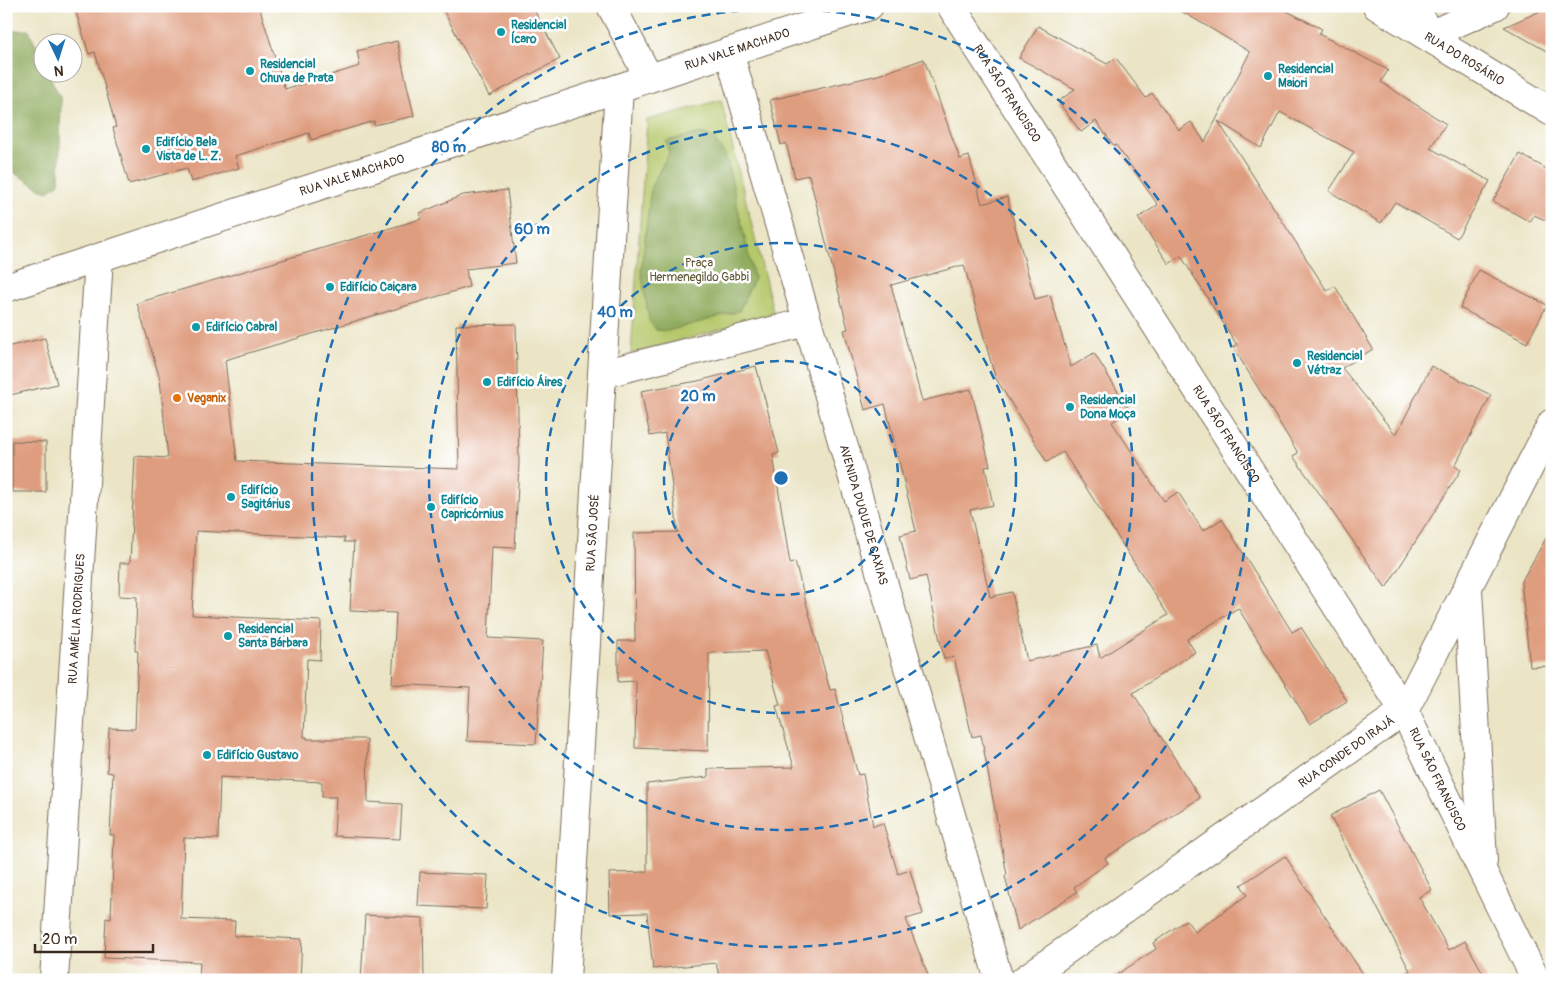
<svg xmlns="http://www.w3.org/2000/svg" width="1558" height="986" font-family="Pangolin,sans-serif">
	<rect width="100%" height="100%" fill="#fff"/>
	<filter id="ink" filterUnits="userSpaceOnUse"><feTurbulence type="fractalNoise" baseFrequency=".02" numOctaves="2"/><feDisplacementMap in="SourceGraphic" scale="10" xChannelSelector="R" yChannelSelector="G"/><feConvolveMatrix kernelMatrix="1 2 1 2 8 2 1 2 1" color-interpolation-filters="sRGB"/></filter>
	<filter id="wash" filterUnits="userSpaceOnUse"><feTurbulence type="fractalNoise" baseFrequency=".0096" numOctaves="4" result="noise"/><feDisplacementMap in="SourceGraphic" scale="20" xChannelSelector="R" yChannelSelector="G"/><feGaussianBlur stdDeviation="1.12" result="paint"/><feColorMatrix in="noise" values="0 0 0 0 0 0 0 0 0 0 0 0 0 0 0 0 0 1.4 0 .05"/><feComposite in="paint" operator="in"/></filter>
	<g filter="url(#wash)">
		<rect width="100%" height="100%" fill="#ebe5c6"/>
		<!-- green -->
		<polygon fill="#b5c86b" stroke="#787944" points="721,100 774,315 631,354 647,120"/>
		<!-- forest -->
		<g fill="#90ac5f" stroke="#666b3e">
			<polygon points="29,30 42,60 42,72 48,73 61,99 59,183 47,192 11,171 6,178 6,31"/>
			<polygon points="701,133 712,137 726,156 754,279 739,311 668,331 656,330 649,320 641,271 651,187 669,153 666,141"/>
		</g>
		<g id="blocks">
			<!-- building -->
			<g fill="#df9d7f" fill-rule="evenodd">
				<polygon points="74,6 259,6 285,89 360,66 357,51 397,41 414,116 374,125 374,121 311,140 309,133 235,156 239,168 191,182 187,168 129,184 113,128 116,127 95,52 89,54"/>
				<polygon points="441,6 532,6 560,59 489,96"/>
				<polygon points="1173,6 1277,6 1322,29 1319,34 1388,70 1381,82 1446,124 1430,148 1490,181 1457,238 1395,202 1381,223 1329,191 1354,152 1280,112 1261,148 1218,121 1327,291 1335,286 1373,349 1342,368 1396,435 1431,366 1491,395 1455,466 1461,470 1386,588 1293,456 1298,453 1233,347 1237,345 1181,256 1169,264 1138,218 1158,205 1116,145 1114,146 1096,121 1081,132 1058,102 1075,89 1019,58 1038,26 1107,64 1116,58 1146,98 1152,93 1179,130 1191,122 1205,142 1250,52"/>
				<polygon points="1552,6 1552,54 1504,27"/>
				<path d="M924,59L960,159L969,156L982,204L1007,197L1035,299L1050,295L1071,367L1094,353L1130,411L1112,422L1164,501L1178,492L1203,531L1222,519L1292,632L1301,627L1347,701L1310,724L1238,608L1187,639L1195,652L1133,693L1200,798L1105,858L1108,863L1074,887L1077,892L1018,930L1005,876L1007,875L981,735L972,737L954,657L944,659L926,576L910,580L900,535L916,531L885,404L865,410L844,330L848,329L809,175L795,178L786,143L781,145L770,100L878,75ZM964,265L995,377L1047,462L1063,452L1168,615L1100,658L1097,645L1027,661L1012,592L990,597L970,510L993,505L985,467L990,466L971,389L922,401L891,285Z"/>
				<polygon points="1520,154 1552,172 1552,223 1534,215 1530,222 1493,201"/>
				<polygon points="507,190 516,263 466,269 469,287 225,360 237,461 459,469 456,325 516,324 519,462 515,548 492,547 488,638 543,641 536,744 467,741 470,688 392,684 396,613 350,611 354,542 344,542 345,538 196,531 192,615 321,621 320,660 307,659 304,737 307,737 307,739 367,739 368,802 402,804 400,839 334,836 336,797 322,797 322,782 220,777 218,839 184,838 181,919 235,921 234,936 302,939 300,980 199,980 200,962 104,958 106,918 111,919 114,835 110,835 113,773 107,772 109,728 135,729 138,651 135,651 137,597 119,596 120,563 130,563 135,456 168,458 160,379 137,303 421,219 420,213 463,195"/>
				<polygon points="1479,270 1547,305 1527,343 1460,308"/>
				<polygon points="45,338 57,384 6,396 6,347"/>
				<polygon points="756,366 779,453 773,455 790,564 795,562 830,690 835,689 858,775 863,774 873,826 883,823 898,874 910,870 923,914 906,919 930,980 720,980 716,963 653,969 647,913 610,914 609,873 647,872 647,784 708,777 708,769 794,767 776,706 780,705 765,651 709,653 708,751 635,748 636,681 618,682 618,641 635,641 634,533 678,532 665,433 650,436 641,391 698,381"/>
				<polygon points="12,441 46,442 46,492 12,492"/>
				<polygon points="1552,528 1552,666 1530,667 1521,582"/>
				<polygon points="1379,790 1432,890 1419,897 1449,950 1465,941 1487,980 1393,980 1410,971 1330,816"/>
				<polygon points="1285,856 1367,980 1109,980 1156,949 1153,943 1186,920 1195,932 1247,895 1241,885"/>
				<polygon points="420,872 488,875 486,909 418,906"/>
				<polygon points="365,915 423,918 424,980 361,980"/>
			</g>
		</g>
	</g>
	<g filter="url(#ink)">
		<use href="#blocks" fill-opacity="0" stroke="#796b59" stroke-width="1"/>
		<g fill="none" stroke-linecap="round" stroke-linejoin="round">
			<!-- street casing -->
			<g stroke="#796b59" stroke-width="30">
				<g id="street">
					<path id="s1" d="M951,6L1404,711L1536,980"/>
					<polyline points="1417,6 1427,36 1495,6"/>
					<path id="s2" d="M729,52L999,980"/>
					<path id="s3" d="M6,288L619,88"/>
					<polyline points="602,374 807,322"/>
					<polyline points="1468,589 1483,861"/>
					<path id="s4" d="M54,980L99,258"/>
					<path id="s5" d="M1024,980L1404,711L1552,423"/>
				</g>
			</g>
			<!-- secondary casing -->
			<g stroke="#796b59" stroke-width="30">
				<g id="secondary">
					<polyline points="611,6 649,78"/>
					<path id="s6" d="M1377,6L1552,112"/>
					<path id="s7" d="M566,980L619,88L869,6"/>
				</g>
			</g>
			<!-- street -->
			<use href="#street" stroke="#fff" stroke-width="28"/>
			<!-- secondary -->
			<use href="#secondary" stroke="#fff" stroke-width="28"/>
		</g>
	</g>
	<!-- distance rings -->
	<g fill="none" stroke="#1f6fb2" stroke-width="2.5" stroke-dasharray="9 6">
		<circle cx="781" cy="478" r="117"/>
		<circle cx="781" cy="478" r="235"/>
		<circle cx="781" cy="478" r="352"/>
		<circle cx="781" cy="478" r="469"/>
	</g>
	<!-- markers -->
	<g fill="#0f9aa8" stroke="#fff" stroke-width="2">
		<circle cx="501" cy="32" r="5"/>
		<circle cx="250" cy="71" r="5"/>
		<circle cx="1268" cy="76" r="5"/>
		<circle cx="146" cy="149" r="5"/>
		<circle cx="330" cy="287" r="5"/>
		<circle cx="196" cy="327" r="5"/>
		<circle cx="1297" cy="363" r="5"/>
		<circle cx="487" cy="382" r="5"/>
		<circle cx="1070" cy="407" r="5"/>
		<circle cx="231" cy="497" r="5"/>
		<circle cx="431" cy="507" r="5"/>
		<circle cx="228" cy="636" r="5"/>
		<circle cx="207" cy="755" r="5"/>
	</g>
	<circle fill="#e8710a" stroke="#fff" stroke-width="2" cx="177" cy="398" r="5"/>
	<g text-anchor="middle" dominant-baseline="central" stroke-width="5" stroke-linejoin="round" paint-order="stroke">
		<!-- culture labels -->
		<g font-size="12" font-weight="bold" fill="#0d838f" stroke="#fff" text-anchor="start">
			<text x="511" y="25">Residencial<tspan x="511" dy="14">Ícaro</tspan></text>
			<text x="260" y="64">Residencial<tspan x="260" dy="14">Chuva de Prata</tspan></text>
			<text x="1278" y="69">Residencial<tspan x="1278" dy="14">Maiori</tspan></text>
			<text x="156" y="142">Edifício Bela<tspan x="156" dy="14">Vista de L. Z.</tspan></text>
			<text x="340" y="287">Edifício Caiçara</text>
			<text x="206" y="327">Edifício Cabral</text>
			<text x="1307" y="356">Residencial<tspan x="1307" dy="14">Vétraz</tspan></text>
			<text x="497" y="382">Edifício Áires</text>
			<text x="1080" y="400">Residencial<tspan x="1080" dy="14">Dona Moça</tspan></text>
			<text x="241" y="490">Edifício<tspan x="241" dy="14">Sagitárius</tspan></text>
			<text x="441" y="500">Edifício<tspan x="441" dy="14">Capricórnius</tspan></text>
			<text x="238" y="629">Residencial<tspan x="238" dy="14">Santa Bárbara</tspan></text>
			<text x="217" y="755">Edifício Gustavo</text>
		</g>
		<!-- street labels -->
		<g font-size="12" fill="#3b2a1e" stroke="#fff">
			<text stroke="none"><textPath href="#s7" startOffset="1018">RUA VALE MACHADO</textPath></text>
			<text stroke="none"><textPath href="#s6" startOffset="102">RUA DO ROSÁRIO</textPath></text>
			<text stroke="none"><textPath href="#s1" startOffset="104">RUA SÃO FRANCISCO</textPath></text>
			<text stroke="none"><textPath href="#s3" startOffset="364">RUA VALE MACHADO</textPath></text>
			<text stroke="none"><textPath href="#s1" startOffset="509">RUA SÃO FRANCISCO</textPath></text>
			<text stroke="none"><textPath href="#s2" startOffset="482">AVENIDA DUQUE DE CAXIAS</textPath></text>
			<text stroke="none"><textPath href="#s7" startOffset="448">RUA SÃO JOSÉ</textPath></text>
			<text stroke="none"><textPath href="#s4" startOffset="362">RUA AMÉLIA RODRIGUES</textPath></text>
			<text stroke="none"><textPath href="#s5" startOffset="395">RUA CONDE DO IRAJÁ</textPath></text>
			<text stroke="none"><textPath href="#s1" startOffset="914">RUA SÃO FRANCISCO</textPath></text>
		</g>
		<!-- park labels -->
		<g font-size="12" fill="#605935" stroke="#fff">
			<text x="699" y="263">Praça<tspan x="699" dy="14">Hermenegildo Gabbi</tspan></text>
		</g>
		<!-- food labels -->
		<g font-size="12" font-weight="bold" fill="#c56008" stroke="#fff" text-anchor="start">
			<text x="187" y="398">Veganix</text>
		</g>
	</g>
	<circle cx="781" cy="478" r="8" fill="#1f6fb2" stroke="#fff" stroke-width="2.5"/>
	<g font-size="15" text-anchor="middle" font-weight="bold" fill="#1f6fb2" stroke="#fff" stroke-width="5" stroke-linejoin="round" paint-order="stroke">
		<text x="449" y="152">80 m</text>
		<text x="532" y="234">60 m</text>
		<text x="615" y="317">40 m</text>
		<text x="698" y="401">20 m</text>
	</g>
	<!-- margin -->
	<rect width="1558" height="986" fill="none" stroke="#fff" stroke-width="25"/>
	<!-- north arrow -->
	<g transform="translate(58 58) rotate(176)"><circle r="24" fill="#ffffff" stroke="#b1aaa5"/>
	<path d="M0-4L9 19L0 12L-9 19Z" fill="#1f6fb2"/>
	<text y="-8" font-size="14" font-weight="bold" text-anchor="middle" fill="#3b2a1e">N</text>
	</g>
	<!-- scale -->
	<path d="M35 944v8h118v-8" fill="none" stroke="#3b2a1e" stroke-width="2.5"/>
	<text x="42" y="944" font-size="15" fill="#3b2a1e" stroke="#ffffff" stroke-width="4" paint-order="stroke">20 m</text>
</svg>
